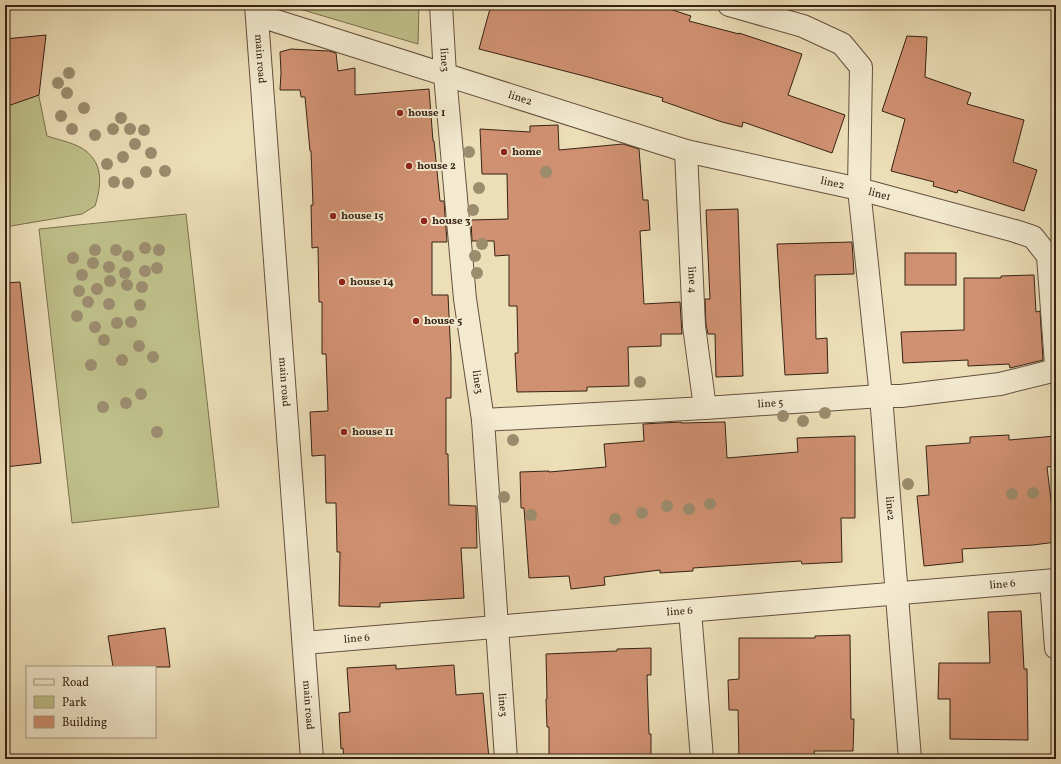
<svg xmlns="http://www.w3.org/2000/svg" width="1061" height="764" font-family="Vollkorn,serif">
	<rect width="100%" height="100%" fill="#ecdeb7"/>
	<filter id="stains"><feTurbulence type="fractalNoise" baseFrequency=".005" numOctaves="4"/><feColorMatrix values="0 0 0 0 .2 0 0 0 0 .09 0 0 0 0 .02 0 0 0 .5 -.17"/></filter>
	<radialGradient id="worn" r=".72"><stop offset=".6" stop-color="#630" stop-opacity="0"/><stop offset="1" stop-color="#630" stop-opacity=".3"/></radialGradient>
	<!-- green -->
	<g fill="#bebf89" stroke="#7a704f">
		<polygon points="286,5 419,5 418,44"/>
		<path d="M37,87L47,136C59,140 76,143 86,151C104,165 101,187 95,206L82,214L5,227V100Z"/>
		<polygon points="186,214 219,507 72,523 39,229"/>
	</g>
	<!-- building -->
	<g fill="#d09172" stroke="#372215">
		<polygon points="491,5 657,5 691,16 689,21 739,34 739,33 802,54 788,95 845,115 832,153 743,122 742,127 722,122 662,101 663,98 588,77 479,49"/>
		<polygon points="46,35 39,95 5,107 5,39"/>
		<polygon points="907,36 927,37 925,77 971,93 967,104 1024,120 1013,162 1037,170 1024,211 958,190 957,193 933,186 934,182 891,171 905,119 882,111"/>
		<polygon points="291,49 329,51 336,53 338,71 355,68 355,95 429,89 433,141 434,141 440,201 444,201 447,242 432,242 432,295 448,295 451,357 451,398 446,398 446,454 448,454 449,505 476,506 477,548 461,548 464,598 380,603 380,607 339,606 340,552 337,552 336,503 326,503 325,455 312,456 310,412 328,411 326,354 322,354 322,302 319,302 318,247 312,248 311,205 313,205 311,151 310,151 305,97 301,97 300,90 280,90 281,73 280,52"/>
		<polygon points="558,125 559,150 623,144 639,149 643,200 648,200 650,230 640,231 644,304 680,302 682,334 661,334 661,346 628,347 629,386 587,387 587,391 517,392 515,353 518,353 517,306 509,306 509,255 495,256 494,241 472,241 471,220 508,219 507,174 482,174 480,129 530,132 530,126"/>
		<polygon points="738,209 743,376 716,377 715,334 708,334 706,325 705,299 710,299 706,210"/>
		<polygon points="852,242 854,274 815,275 816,339 827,338 828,373 785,375 777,244"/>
		<rect x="905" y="253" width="51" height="32"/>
		<polygon points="1034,275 1036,312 1040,311 1043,360 1010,368 1009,364 968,366 968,360 903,363 901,332 964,330 964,278 1001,278 1001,276"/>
		<polygon points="20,282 41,463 5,467 5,283"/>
		<polygon points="681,422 681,423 725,422 727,458 798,452 797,438 855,436 855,518 841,518 842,562 802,564 801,561 693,568 693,571 660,573 660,570 604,577 605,585 571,589 569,576 529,578 524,508 521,508 520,472 549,471 549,472 606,467 604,444 644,441 643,424"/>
		<polygon points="1009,435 1009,440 1056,436 1056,466 1047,467 1056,542 1033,545 962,549 963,562 924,566 917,496 929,495 926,446 970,443 970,437"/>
		<polygon points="1021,611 1024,669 1027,669 1028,740 950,739 950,699 938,699 939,663 990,663 988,612"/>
		<polygon points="165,628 170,667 113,667 108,636"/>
		<polygon points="850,635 851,719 854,719 853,751 814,751 815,759 739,759 738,710 729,710 728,680 739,679 739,638 815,638 815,636"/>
		<polygon points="651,648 651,675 647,675 649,734 651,734 651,759 549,759 549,727 547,727 546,699 547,699 546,654 617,651 617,649"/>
		<polygon points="396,665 396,669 454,665 456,695 483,693 489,759 344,759 343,748 341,749 339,713 350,712 347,668"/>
	</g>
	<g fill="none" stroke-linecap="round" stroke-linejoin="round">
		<!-- minor casing -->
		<g stroke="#64513e" stroke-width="24">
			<g id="minor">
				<path id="s1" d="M441,5L445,75L465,299L483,420L506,759"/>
				<path id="s2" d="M729,5L803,26L842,44L861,67L859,189L1015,231L1033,237L1048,256L1056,365"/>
				<path id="s3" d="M257,15L686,151L859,189L881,396L910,759"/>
				<path id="s4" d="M686,151L694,326L705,408"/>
				<path id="s5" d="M483,420L705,408L881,396H901L1000,384L1056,370"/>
				<polyline points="1051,581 1056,648"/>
				<polyline points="690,611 702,759"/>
				<path id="s6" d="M304,643L1056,580"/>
			</g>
		</g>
		<!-- tertiary casing -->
		<g stroke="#64513e" stroke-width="24">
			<g id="tertiary">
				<path id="s7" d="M256,5L312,759"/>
			</g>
		</g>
		<!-- minor -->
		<use href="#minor" stroke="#f3ead0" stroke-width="22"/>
		<!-- tertiary -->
		<use href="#tertiary" stroke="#f3ead0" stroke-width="22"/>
	</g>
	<!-- trees -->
	<g fill="#9b8c6e">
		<circle cx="69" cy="73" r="6"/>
		<circle cx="58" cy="83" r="6"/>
		<circle cx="67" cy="93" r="6"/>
		<circle cx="84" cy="108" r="6"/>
		<circle cx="61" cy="116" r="6"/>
		<circle cx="121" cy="118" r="6"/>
		<circle cx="72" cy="129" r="6"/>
		<circle cx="113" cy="129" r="6"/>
		<circle cx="130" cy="129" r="6"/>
		<circle cx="144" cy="130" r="6"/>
		<circle cx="95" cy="135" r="6"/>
		<circle cx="135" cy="144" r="6"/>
		<circle cx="469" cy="152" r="6"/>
		<circle cx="151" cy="153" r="6"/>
		<circle cx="123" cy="157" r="6"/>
		<circle cx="107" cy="164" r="6"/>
		<circle cx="165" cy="171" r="6"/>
		<circle cx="146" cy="172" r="6"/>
		<circle cx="546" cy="172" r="6"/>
		<circle cx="114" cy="182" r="6"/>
		<circle cx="128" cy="183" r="6"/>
		<circle cx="479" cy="188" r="6"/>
		<circle cx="473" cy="210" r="6"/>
		<circle cx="482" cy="244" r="6"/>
		<circle cx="145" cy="248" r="6"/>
		<circle cx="95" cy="250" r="6"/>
		<circle cx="116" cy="250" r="6"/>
		<circle cx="159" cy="250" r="6"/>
		<circle cx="128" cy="256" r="6"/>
		<circle cx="475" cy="256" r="6"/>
		<circle cx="73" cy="258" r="6"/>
		<circle cx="93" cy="263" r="6"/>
		<circle cx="109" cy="267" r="6"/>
		<circle cx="157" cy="268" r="6"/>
		<circle cx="145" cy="271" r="6"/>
		<circle cx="125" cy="273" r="6"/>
		<circle cx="477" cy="273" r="6"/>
		<circle cx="82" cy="275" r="6"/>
		<circle cx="110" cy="281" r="6"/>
		<circle cx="127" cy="285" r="6"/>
		<circle cx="142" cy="287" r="6"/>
		<circle cx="97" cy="289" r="6"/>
		<circle cx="79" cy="291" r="6"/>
		<circle cx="88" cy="302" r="6"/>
		<circle cx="109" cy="304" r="6"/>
		<circle cx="140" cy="305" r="6"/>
		<circle cx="77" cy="316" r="6"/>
		<circle cx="131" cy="322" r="6"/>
		<circle cx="117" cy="323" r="6"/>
		<circle cx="95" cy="327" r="6"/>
		<circle cx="104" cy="340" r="6"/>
		<circle cx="139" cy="346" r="6"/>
		<circle cx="153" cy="357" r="6"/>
		<circle cx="122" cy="360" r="6"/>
		<circle cx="91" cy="365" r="6"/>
		<circle cx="640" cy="382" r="6"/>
		<circle cx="141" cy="394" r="6"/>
		<circle cx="126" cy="403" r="6"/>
		<circle cx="103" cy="407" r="6"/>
		<circle cx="825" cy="413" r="6"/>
		<circle cx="783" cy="416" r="6"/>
		<circle cx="803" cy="421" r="6"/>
		<circle cx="157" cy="432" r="6"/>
		<circle cx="513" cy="440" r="6"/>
		<circle cx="908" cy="484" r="6"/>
		<circle cx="1033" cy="493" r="6"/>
		<circle cx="1012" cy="494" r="6"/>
		<circle cx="504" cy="497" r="6"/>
		<circle cx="710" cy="504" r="6"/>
		<circle cx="667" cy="506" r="6"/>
		<circle cx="689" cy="509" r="6"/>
		<circle cx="642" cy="513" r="6"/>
		<circle cx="531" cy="515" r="6"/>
		<circle cx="615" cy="519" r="6"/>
	</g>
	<!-- markers -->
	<g fill="#8f2418" stroke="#f3ead0" stroke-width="1.5">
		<circle cx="400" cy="113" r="4"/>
		<circle cx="504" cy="152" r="4"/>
		<circle cx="409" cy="166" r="4"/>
		<circle cx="333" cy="216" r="4"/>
		<circle cx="424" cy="221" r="4"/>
		<circle cx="342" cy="282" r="4"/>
		<circle cx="416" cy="321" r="4"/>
		<circle cx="344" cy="432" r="4"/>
	</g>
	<g text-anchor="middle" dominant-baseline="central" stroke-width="4" stroke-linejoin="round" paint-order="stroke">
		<!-- street labels -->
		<g font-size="11" fill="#372215" stroke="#f3ead0">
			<text stroke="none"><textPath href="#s7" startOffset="54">main road</textPath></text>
			<text stroke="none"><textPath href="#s1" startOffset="55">line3</textPath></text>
			<text stroke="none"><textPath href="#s3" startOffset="276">line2</textPath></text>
			<text stroke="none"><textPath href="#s3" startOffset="600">line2</textPath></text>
			<text stroke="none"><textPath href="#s2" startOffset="293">line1</textPath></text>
			<text stroke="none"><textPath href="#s4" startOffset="129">line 4</textPath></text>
			<text stroke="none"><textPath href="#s7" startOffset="378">main road</textPath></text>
			<text stroke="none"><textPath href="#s1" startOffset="379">line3</textPath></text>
			<text stroke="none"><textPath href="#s5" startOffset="288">line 5</textPath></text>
			<text stroke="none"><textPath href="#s3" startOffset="948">line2</textPath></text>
			<text stroke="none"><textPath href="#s6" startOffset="701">line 6</textPath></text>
			<text stroke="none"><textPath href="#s6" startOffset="377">line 6</textPath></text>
			<text stroke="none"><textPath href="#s6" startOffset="53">line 6</textPath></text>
			<text stroke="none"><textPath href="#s7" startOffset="702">main road</textPath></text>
			<text stroke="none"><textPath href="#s1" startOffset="703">line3</textPath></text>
		</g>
		<!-- poi labels -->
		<g font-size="11" font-weight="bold" fill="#372215" stroke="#f3ead0" text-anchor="start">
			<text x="408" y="113">house 1</text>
			<text x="512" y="152">home</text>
			<text x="417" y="166">house 2</text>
			<text x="341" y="216">house 15</text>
			<text x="432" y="221">house 3</text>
			<text x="350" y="282">house 14</text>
			<text x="424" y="321">house 5</text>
			<text x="352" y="432">house 11</text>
		</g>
	</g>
	<!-- margin -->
	<rect width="1061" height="764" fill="none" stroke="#ecdeb7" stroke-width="20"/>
	<rect x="6" y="6" width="1049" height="752" fill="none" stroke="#372215" stroke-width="2"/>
	<rect x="10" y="10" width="1041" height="744" fill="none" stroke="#372215"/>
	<!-- legend -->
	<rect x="26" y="666" width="130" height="72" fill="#f3ead0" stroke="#a89a85"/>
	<rect x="34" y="679" width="20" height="6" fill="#f3ead0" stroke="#a89a85"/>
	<text x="62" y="686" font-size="12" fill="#372215">Road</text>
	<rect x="34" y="696" width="20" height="12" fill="#bebf89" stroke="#a89a85"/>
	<text x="62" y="706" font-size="12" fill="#372215">Park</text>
	<rect x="34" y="716" width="20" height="12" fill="#d09172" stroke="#a89a85"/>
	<text x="62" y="726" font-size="12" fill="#372215">Building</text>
	<rect width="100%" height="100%" filter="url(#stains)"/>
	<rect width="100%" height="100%" fill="url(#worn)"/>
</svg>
